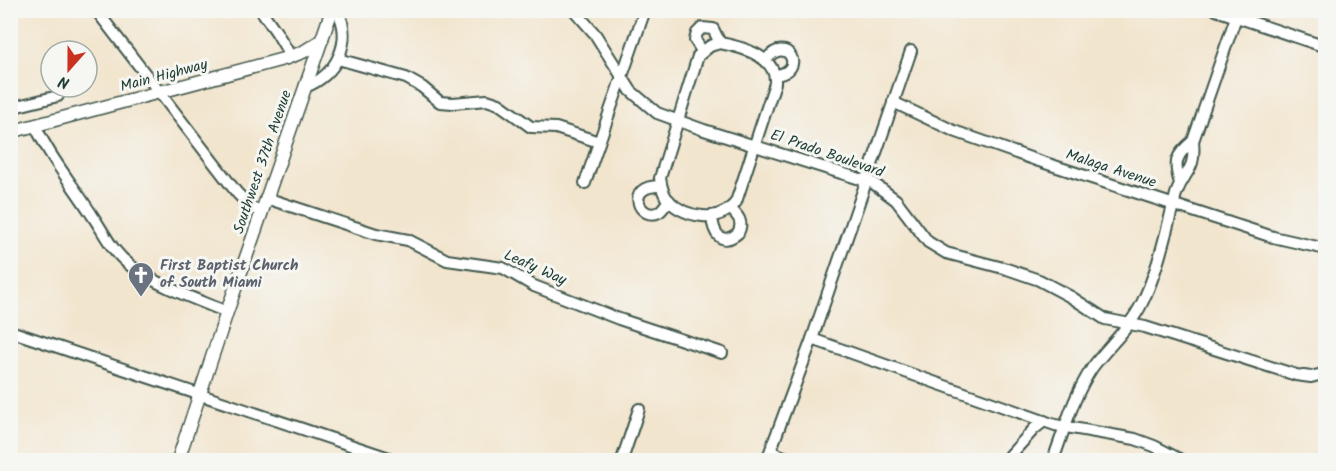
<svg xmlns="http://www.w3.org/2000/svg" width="1336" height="471" font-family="Kalam,sans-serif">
	<rect width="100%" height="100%" fill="#f6f6f2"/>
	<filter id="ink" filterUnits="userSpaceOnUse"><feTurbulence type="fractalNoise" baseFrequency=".0167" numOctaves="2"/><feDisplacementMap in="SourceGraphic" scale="12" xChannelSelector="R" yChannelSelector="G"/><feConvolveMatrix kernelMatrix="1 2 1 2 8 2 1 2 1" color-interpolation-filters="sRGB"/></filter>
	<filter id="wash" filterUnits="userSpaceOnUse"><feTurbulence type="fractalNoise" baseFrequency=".008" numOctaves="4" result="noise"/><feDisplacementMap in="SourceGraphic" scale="24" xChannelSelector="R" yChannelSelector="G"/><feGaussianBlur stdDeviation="1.35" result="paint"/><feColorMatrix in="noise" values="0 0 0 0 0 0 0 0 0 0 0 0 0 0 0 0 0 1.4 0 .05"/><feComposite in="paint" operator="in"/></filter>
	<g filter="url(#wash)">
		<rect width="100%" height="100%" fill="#f2e5ce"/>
	</g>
	<g filter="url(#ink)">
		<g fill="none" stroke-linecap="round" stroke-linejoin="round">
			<!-- minor casing -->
			<g stroke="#3f564b" stroke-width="14">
				<g id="minor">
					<polyline points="96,10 237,193 252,208 261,212"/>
					<polyline points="261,10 277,33 291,57"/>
					<polyline points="574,10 595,34 631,91 657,113 704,130 873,183 896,200 928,242 946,253 1007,269 1039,280 1071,297 1105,319 1145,327 1296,375 1311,377 1326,373"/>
					<polyline points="1216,10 1326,47"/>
					<path d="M720,43C742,47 777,56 775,83L736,202C720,224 685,218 668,200C663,194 661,185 660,178L698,56L710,46Z"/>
					<polyline points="702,51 695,40 697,33 702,28 713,29 720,43"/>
					<polyline points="338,59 406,78 422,87 440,102 453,103 487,100 499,104 531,127 556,128 599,142"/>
					<path d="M766,60C787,33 808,72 775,75"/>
					<path d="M305,87C336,76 354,41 337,10"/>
					<polyline points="893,102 954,131 1036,160 1273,237 1326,249"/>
					<polyline points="10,108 58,96"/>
					<path d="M35,125C50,158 73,185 92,215C105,234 112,252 131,266C156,285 197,300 227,312"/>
					<polyline points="1193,141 1236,17"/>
					<polyline points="585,183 645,10"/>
					<path d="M661,186C623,185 640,222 659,212C663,209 666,204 669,200"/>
					<polyline points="266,198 376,234 408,240 447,260 503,268 534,286 619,319 722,353"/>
					<path d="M712,216C713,233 721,247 738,233C744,222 738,216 730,208"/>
					<polyline points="10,331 395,460"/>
					<polyline points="812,339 1055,425 1135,439 1154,446 1181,460"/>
					<polyline points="771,452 793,460"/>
					<polyline points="622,460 639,409"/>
					<polyline points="767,460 812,339 911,51"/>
					<polyline points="1006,460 1034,429 1044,421"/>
					<path d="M1053,460C1065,428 1073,397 1092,368C1108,346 1130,328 1142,303C1159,268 1166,231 1176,194C1185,169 1196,172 1193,141C1176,155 1173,162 1180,183"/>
				</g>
			</g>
			<!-- major casing -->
			<g stroke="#3f564b" stroke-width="15">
				<g id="major">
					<polyline points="10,132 287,58 303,52 322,40"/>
					<polyline points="178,460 227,312 332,10"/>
				</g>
			</g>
			<!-- minor -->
			<use href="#minor" stroke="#fff" stroke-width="10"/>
			<!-- major -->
			<use href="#major" stroke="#fff" stroke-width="12"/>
		</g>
	</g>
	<!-- icons -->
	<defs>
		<g id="church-pin" transform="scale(1.35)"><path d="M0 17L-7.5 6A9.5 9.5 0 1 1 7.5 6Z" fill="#6b7280" stroke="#f6f6f2"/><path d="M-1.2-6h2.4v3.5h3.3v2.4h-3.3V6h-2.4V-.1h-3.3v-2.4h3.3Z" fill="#fff"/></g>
	</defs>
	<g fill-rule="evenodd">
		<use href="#church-pin" x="141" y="275"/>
	</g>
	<g text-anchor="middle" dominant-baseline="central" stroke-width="6" stroke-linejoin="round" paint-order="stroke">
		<!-- street labels -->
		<g font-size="15" fill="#1f3d34" stroke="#f6f6f2">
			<text transform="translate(164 76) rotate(-15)">Main Highway</text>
			<text transform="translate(827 154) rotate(19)">El Prado Boulevard</text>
			<text transform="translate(263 162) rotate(-71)">Southwest 37th Avenue</text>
			<text transform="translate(1111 169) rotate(18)">Malaga Avenue</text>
			<text transform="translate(535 268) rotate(24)">Leafy Way</text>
		</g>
		<!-- worship labels -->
		<g font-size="15" font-weight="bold" fill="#5b616d" stroke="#f6f6f2" text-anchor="start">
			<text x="160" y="266">First Baptist Church<tspan x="160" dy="17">of South Miami</tspan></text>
		</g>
	</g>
	<!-- margin -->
	<rect width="1336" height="471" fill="none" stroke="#f6f6f2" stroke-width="36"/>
	<!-- north arrow -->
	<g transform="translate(69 69) rotate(201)"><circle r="28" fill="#f6f6f2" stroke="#a0aca6" stroke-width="1.5"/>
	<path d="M0-4.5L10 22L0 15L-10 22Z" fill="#c8321e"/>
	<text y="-9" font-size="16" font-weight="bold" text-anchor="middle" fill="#1f3d34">N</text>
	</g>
</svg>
